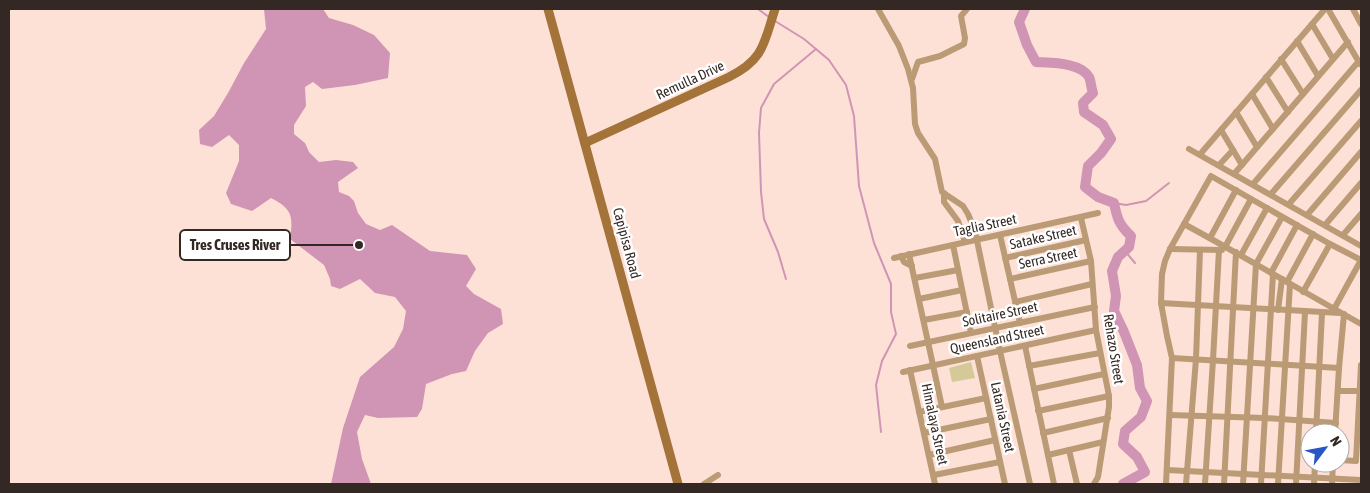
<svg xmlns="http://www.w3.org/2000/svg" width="1370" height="493" font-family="'Asap Condensed',sans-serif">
	<rect width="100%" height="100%" fill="#fee1d6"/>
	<!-- green -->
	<polygon fill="#d5c997" points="971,362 975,378 952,382 949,368"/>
	<!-- water -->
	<path fill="#d095b4" d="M264,9H323L329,18L353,25L374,35L390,53L388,78L355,85L322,89L313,82L305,87L306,106L294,125V134L305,143L309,152L319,162L336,160L353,162L358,168L338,182L339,192L349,196L354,201L358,213L366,224L380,230L392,225L430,251L467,255L476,269L466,286L474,294L501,309L503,324L488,333L475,351L466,371L452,374L426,384L422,409L417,417L378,418L365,415L357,432L362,459L371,484H331L343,428L360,377L394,347L403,329L406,311L395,297L375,293L360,279L340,289L331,286L330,279L324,265L290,239C293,217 293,209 271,198L252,211L231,204L226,193L239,161V145L229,135L212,147L200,144L199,130L214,116L228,93L244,63L266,29Z"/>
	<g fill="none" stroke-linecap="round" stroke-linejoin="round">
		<!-- stream -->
		<g stroke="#d095b4" stroke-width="2">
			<polyline points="758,9 769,17"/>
			<polyline points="775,21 804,39 829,60 846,85 854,116 859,186 874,243 891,284 891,312 896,334 882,361 876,385 881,432"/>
			<polyline points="1114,203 1126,205 1146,201 1169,183"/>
			<polyline points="1125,251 1135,263"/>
			<polyline points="786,279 778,252 764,219 761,192 759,133 761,108 774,84 816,49"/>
		</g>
		<!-- river -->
		<path stroke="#d095b4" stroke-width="10" d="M1025,9L1019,22L1027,45L1036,62C1051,63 1080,62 1089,77C1091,81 1091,88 1093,93L1083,103L1084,112L1103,125L1111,139L1101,153L1088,166L1085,187L1098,197L1114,203C1117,218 1119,225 1131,236L1129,247L1118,257L1112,271L1116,296L1114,311L1124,332L1137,365L1140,388L1147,401L1141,417L1125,431L1123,444L1137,457L1145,472L1123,484"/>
		<!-- street -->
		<g stroke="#bb9a76" stroke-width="6">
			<polyline points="878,9 899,46 908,69 913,88 915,124 918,133 935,159 942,192 963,206 968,214 975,231 1000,351 1030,484"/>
			<polyline points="1328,9 1360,64"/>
			<polyline points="1353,9 1361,24"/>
			<polyline points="1312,24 1333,59"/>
			<polyline points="1297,41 1318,76"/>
			<polyline points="1281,59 1303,94"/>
			<polyline points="1266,77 1288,112"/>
			<polyline points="912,79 918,62 940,56 964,44 965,38 961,16 967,9"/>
			<polyline points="1252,94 1273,129"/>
			<polyline points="1236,112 1257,147"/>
			<polyline points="1221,130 1242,165"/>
			<polyline points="1189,149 1361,246"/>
			<polyline points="1201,155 1202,152 1325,9"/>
			<polyline points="1219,165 1233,150"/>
			<polyline points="1234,174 1348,42"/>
			<polyline points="1253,184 1359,61"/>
			<polyline points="944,193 944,202 958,221 965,242"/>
			<polyline points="1271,194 1361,90"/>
			<polyline points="1289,204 1361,121"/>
			<polyline points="1307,215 1361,152"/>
			<polyline points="1081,218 1091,261 1096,330 1109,396 1109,407 1098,477 1094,484"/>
			<path d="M1184,224C1243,256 1302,291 1361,324"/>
			<polyline points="1325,225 1361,183"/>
			<polyline points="1000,235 1020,323"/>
			<polyline points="1343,235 1361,214"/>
			<polyline points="1210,238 1236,190"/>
			<polyline points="953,245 971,333"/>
			<polyline points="1225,247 1251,199"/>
			<polyline points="1170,249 1222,250"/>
			<polyline points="909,254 942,407"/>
			<polyline points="1241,255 1267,208"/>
			<polyline points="901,256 904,262 912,266"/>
			<polyline points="894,258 1098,213"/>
			<polyline points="1005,258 1086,240"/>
			<polyline points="1271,273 1297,225"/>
			<polyline points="915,278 958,270"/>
			<polyline points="1010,279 1091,261"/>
			<polyline points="1287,282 1313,234"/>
			<polyline points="1303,292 1330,244"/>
			<polyline points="919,299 962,290"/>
			<polyline points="1015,302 1092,284"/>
			<polyline points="1161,303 1340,313"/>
			<polyline points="1334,309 1361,260"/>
			<polyline points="1278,310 1282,279"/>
			<polyline points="924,320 967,312"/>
			<polyline points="910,346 1095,307"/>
			<polyline points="1025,346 1054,484"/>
			<polyline points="977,356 1005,484"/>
			<polyline points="1172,358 1339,368"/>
			<polyline points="1029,366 1100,353"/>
			<polyline points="910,370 935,484"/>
			<polyline points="903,372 1096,330"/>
			<polyline points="1034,389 1104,374"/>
			<polyline points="1338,391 1360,391"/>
			<polyline points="1038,411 1109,396"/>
			<polyline points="919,412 986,398"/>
			<polyline points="1170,415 1265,418 1336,423"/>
			<polyline points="924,433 991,419"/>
			<polyline points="1043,433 1108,418"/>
			<polyline points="1316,433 1322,313"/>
			<polyline points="1335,433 1339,368 1344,314"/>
			<polyline points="1069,450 1077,484"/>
			<polyline points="929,455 995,440"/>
			<polyline points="1048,455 1103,442"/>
			<polyline points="1340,460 1356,461 1361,365"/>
			<polyline points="1167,470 1361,480"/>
			<polyline points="934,475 1000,462"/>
			<polyline points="704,484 718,475"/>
			<polyline points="1166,484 1172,358 1167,336 1161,303 1162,274 1165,261 1170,249 1211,176 1330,244 1361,260"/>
			<polyline points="1186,484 1196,359 1200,250"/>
			<polyline points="1205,484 1213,360 1219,250"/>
			<polyline points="1224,484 1236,252"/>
			<polyline points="1243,484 1256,264 1282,217"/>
			<polyline points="1261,484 1273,274"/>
			<polyline points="1278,484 1290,284"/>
			<polyline points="1296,484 1305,312"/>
			<polyline points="1314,484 1315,463"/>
			<polyline points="1332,484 1333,463"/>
		</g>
		<!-- secondary -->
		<g stroke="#a37339" stroke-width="9">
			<polyline points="548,9 678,484"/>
			<path d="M585,143L729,77C764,60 764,43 775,9"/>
		</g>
	</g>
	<g text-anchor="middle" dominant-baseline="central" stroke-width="5" stroke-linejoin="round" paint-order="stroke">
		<!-- street labels -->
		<g font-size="14" fill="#332824" stroke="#fff">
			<text transform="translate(690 80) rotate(-25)">Remulla Drive</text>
			<text transform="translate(985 225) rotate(-12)">Taglia Street</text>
			<text transform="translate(1043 237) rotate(-13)">Satake Street</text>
			<text transform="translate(627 243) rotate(75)">Capipisa Road</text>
			<text transform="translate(1048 258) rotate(-12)">Serra Street</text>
			<text transform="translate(1000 314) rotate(-12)">Solitaire Street</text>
			<text transform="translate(997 339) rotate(-12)">Queensland Street</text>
			<text transform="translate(1114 349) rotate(81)">Rehazo Street</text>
			<text transform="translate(1003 417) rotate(78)">Latania Street</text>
			<text transform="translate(935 424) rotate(78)">Himalaya Street</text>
		</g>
	</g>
	<!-- callouts -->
	<path fill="none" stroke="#332824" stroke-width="2" d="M359 245L290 245"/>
	<circle fill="#332824" stroke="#fff" stroke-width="2" cx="359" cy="245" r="5"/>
	<rect fill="#fff" stroke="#332824" stroke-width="2" x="180" y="230" width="110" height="30" rx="5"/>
	<g font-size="15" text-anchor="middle" font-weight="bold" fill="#332824">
		<text x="235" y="250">Tres Cruses River</text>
	</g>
	<!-- border -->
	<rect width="1370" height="493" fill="none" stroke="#332824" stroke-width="20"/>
	<!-- north arrow -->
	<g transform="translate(1325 448) rotate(58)"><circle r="24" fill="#ffffff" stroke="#ada9a7"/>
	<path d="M0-4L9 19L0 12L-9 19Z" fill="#2856c5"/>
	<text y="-8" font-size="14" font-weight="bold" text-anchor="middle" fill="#332824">N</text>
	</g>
</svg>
